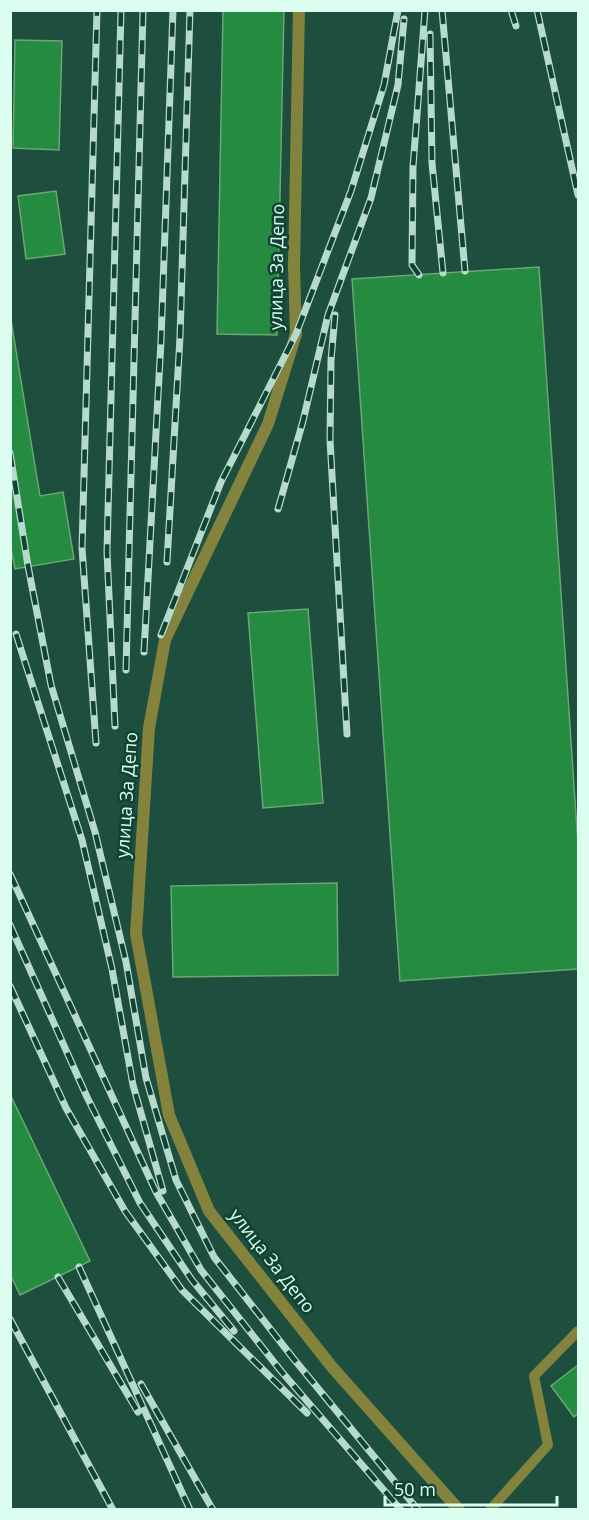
<svg xmlns="http://www.w3.org/2000/svg" width="589" height="1520" viewBox="0 0 589 1520" font-family="'Open Sans',sans-serif">
	<style>
		.building { fill: #248b41; stroke: #69a874; stroke-width: 1.5 }
		.lines { fill: none; stroke-linecap: round; stroke-linejoin: round }
		.lane { stroke: #84833e; stroke-width: 10 }
		.street { stroke: #84833e; stroke-width: 12 }
		.rail-casing { stroke: #b6dbcd; stroke-width: 7 }
		.rail { stroke: #104333; stroke-width: 4.5; stroke-dasharray: 14; stroke-linecap: butt }
		.labels { text-anchor: middle; stroke-width: 5; stroke-linejoin: round; paint-order: stroke }
		.street-label { font-size: 18px; fill: #dcfef0; stroke: #104333 }
	</style>
	<rect width="100%" height="100%" fill="#1d4e3e"/>
	<!-- building -->
	<path class="building" d="M223,10H284L277,335L217,334Z
		M15,40L62,41L59,150L13,148Z
		M56,191L65,254L26,259L18,196Z
		M539,267L578,845V969L400,981L352,279Z
		M10,314L40,496L63,492L74,559L15,569L10,543Z
		M308,609L323,803L263,808L248,613Z
		M337,883L338,975L173,977L171,886Z
		M10,1094L90,1261L20,1295L10,1274Z
		M578,1365V1413L574,1417L551,1386Z"/>
	<g class="lines">
		<!-- lane -->
		<path class="lane" d="M490,1510L548,1445L534,1376L578,1331"/>
		<!-- street -->
		<path class="street" d="M299,10L294,266L296,334L268,424L165,640L149,728L136,934L169,1115L209,1211L332,1367L459,1510"/>
		<!-- rail casing -->
		<g class="rail-casing">
			<path id="rail" d="M442,10L465,271
				M511,10L516,26
				M537,10L578,195
				M430,34L432,163L443,273
				M419,275L412,265L413,167L425,10
				M335,315L331,360L330,440L347,734
				M10,453L28,566L51,685L95,832L126,962L146,1078L176,1180L214,1257L293,1358L418,1510
				M278,509L303,421L328,315L371,198L398,85L404,19
				M167,562L180,337L190,10
				M16,634L82,840L112,969L133,1085L163,1191
				M161,635L221,482L296,334L351,191L384,85L398,10
				M144,652L161,341L173,10
				M126,670L143,10
				M115,726L107,552L121,10
				M96,743L82,548L97,10
				M10,874L156,1192L201,1270L281,1371L401,1510
				M10,925L87,1097L140,1203L192,1280L234,1331
				M10,986L66,1108L125,1211L182,1290L307,1413
				M79,1267L190,1510
				M58,1277L138,1412
				M10,1319L113,1510
				M141,1384L213,1510"/>
		</g>
		<!-- rail -->
		<use href="#rail" class="rail"/>
	</g>
	<g class="labels">
		<!-- street labels -->
		<g class="street-label">
			<text transform="translate(277 267) rotate(-89)" y="6">улица За Депо</text>
			<text transform="translate(127 795) rotate(-86)" y="6">улица За Депо</text>
			<text transform="translate(272 1261) rotate(52)" y="6">улица За Депо</text>
		</g>
	</g>
	<!-- border -->
	<rect width="589" height="1520" fill="none" stroke="#dcfef0" stroke-width="24"/>
	<!-- scale -->
	<path d="M385 1496v9h172v-9" fill="none" stroke="#dcfef0" stroke-width="3"/>
	<text x="394" y="1496" font-size="18" fill="#dcfef0" stroke="#104333" stroke-width="4.5" paint-order="stroke">50 m</text>
</svg>
